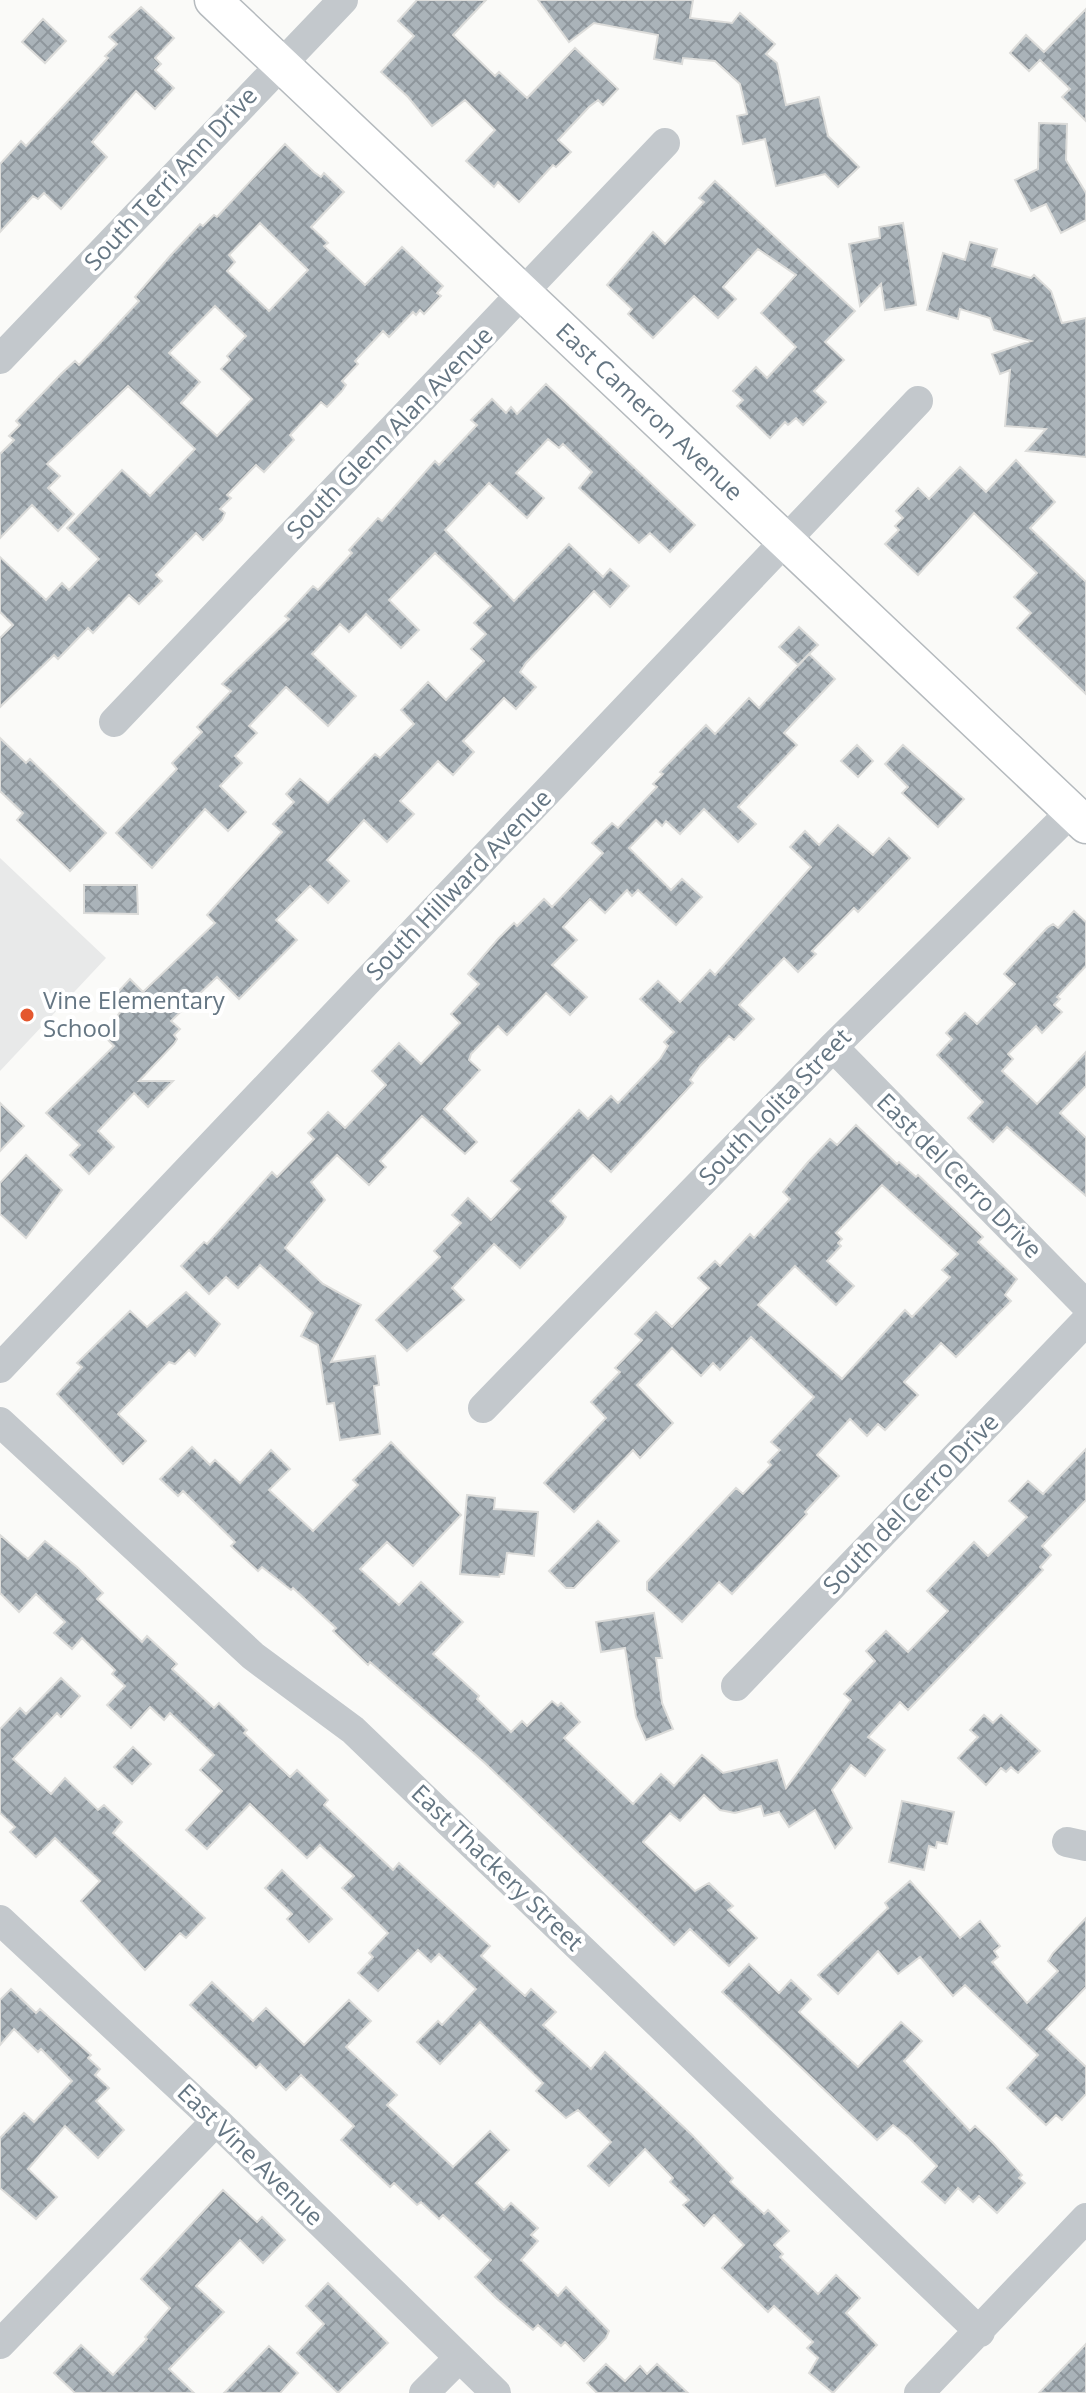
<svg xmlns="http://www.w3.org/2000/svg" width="1086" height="2393" viewBox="0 0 1086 2393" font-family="'Open Sans',sans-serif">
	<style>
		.built { fill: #e8e9e9 }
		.building { fill: url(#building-cross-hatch); stroke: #dcdcda; stroke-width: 2; fill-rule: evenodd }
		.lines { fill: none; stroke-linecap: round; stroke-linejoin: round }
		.major-casing { stroke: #b5babe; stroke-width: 39 }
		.minor { stroke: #c3c8cc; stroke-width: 30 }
		.major { stroke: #fff; stroke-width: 36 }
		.poi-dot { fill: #e4572e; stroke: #fff; stroke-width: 3 }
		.labels { text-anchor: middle; stroke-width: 8; stroke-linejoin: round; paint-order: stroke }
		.street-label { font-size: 24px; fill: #657683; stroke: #fff }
		.poi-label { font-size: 24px; fill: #657683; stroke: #fff; text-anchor: start }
	</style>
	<defs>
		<pattern id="building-cross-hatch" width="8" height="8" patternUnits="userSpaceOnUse" patternTransform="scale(2)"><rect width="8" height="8" fill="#aab3b9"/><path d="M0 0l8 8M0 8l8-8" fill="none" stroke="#8e969c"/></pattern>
	</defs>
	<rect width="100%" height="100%" fill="#fafaf8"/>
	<!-- built -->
	<path class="built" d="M0,858L106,958L0,1071Z"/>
	<!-- building -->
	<path class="building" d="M417,0H486L453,35L495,76L499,72L527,98L575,48L618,89L603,105L598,100L589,107L558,140L571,152L556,167L553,165L519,202L498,182L494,187L466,161L495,130L465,100L432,126L408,97L381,72L414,36L398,21Z
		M538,0H693L690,18L732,23L740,13L775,44L766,54L777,63L786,105L819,97L828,136L859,167L838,187L825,174L776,186L765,139L743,144L737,116L747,114L740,84L715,61L683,58L682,64L654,59L658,35L594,23L569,42Z
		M141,7L174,38L155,58L161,64L155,70L174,88L155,109L136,91L92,142L107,157L61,209L44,193L38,199L33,196L0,232V164L21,141L26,146L108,58L105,56L117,44L109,37Z
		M1086,9V121L1062,97L1070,89L1040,60L1029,71L1010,53L1026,35L1044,52Z
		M43,19L66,41L45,63L22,42Z
		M1039,123L1067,124L1066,160L1086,193V220L1061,233L1046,204L1031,211L1015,180L1038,169Z
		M285,144L314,172L321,177L324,173L344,192L311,227L328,243L324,246L365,285L402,247L443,286L437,293L441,296L424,314L420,310L416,315L413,312L389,337L383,331L355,361L358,364L342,381L346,385L342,391L327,407L321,402L290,435L294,440L264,472L256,465L227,495L231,498L220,509L225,513L222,520L203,540L196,533L156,575L162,581L139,604L129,595L93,633L88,628L58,659L54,655L0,707V638L13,625L0,612V557L46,600L62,583L69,590L99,559L67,528L122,470L150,496L195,449L128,386L47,464L60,476L48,488L74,514L58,531L32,505L0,538V454L14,440L9,436L20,425L16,421L61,374L75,361L79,365L100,343L139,301L135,297L171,255L200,224L203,226L214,215L217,217ZM260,223L308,270L269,311L227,271L235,262L229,255ZM215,306L246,336L227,356L230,360L221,369L252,399L217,436L181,403L200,382L169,353Z
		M715,181L855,311L825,342L844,360L814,391L826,402L803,425L796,418L788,425L785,422L770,438L737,406L743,400L733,391L756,367L767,378L796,347L761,313L796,275L758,249L723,287L736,299L718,318L694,296L653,338L628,314L632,309L607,285L653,232L665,244L704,202L699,198Z
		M903,223L916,305L885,310L881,284L860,306L849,244L880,238L879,227Z
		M970,242L997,249L992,266L1031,278L1034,275L1051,291L1062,323L1086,318V457L1026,451L1046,429L1005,426L1010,370L1000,374L992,354L1031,341L994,330L990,318L960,309L958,319L927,310L943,253L965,260Z
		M546,384L695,525L670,552L650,533L639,543L579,488L592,472L563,444L559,448L548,439L516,473L544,498L527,518L489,483L445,530L514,601L569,544L603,577L610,569L629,586L610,607L594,591L526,663L520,672L536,687L516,709L504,698L463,741L474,752L453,775L438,761L400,801L414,814L387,842L364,820L327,860L349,881L328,903L310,886L276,920L297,940L239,999L217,977L171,1021L180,1029L174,1035L177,1039L174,1044L139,1081H173L148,1107L134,1093L98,1131L114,1147L89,1174L70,1155L80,1145L46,1113L114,1046L103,1035L127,1003L117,993L130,979L143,992L215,923L207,915L282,832L273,824L294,802L286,794L300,779L328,803L375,754L380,758L414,724L401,710L428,682L446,700L484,661L471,649L486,634L474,623L491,606L435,553L389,600L419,630L401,648L366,614L349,632L340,624L312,654L356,696L328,726L286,687L249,726L257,733L235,756L242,763L220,786L246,812L228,831L205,809L152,868L116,833L177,769L172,763L202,732L197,727L231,691L222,684L289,619L285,616L313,586L318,590L352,553L349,550L378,518L382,521L435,461L439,465L477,425L471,420L492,399L506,413L511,407L517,414Z
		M1016,460L1055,502L1030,528L1086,582V694L1017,628L1031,613L1014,597L1037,573L974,513L918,575L885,544L899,530L895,526L903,518L896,511L918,488L929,499L960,467L986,492Z
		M799,627L818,645L798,665L779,647Z
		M809,654L835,679L784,733L797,745L738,807L756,824L738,842L704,809L680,834L666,821L662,826L656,820L629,848L671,890L682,879L702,897L676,925L638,890L632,896L627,890L605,913L590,899L563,927L577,940L552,965L587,997L570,1015L546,993L507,1035L498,1026L471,1054L469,1060L480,1070L444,1109L477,1142L465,1154L422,1116L380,1161L386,1167L369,1185L337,1155L311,1182L325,1200L285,1248L323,1284L361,1305L331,1362L375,1356L379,1385L374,1386L380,1434L340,1440L334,1403L327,1404L318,1345L301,1336L313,1313L260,1265L238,1288L226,1277L209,1294L181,1266L204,1242L207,1244L272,1172L277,1177L314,1139L308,1133L328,1112L345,1128L386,1085L372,1071L399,1043L421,1064L460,1023L451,1014L479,984L468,974L498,939L514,923L517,926L544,899L552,907L603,853L592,843L612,823L618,828L657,787L653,784L663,774L660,772L706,725L715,734L749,698L759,708Z
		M0,738L26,763L30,759L106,833L70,871L17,820L23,813L0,791Z
		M857,745L873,761L858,777L841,761Z
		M903,745L964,799L938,827L902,793L908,787L885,764Z
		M838,825L873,855L889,838L910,858L858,912L854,908L812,951L816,954L798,972L784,958L739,1005L754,1019L734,1040L729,1036L700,1066L690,1080L693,1083L611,1172L593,1155L550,1201L566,1217L562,1224L520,1268L494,1244L452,1288L464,1300L407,1351L376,1320L440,1257L434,1251L461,1223L452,1215L468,1198L491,1220L520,1189L511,1181L579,1110L588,1119L611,1096L618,1103L660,1059L668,1046L664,1042L674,1032L640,999L658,981L680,1002L710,970L715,975L811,867L790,847L805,831L819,845Z
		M84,885H137L138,914L84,913Z
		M1074,911L1086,922V966L1057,997L1060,999L1054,1005L1062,1012L1042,1033L1036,1026L1008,1054L1013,1059L1002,1071L1037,1104L1086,1052V1086L1060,1113L1086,1138V1196L1007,1127L993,1142L968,1118L983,1102L937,1055L952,1039L946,1033L965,1013L977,1024L1015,984L1004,974L1047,928L1053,924L1058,928Z
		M0,1103L24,1126L0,1151Z
		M856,1125L897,1164L899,1162L916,1177L918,1175L983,1237L978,1242L1017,1279L1005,1295L1011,1301L956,1357L941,1343L904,1382L918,1395L885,1430L878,1424L867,1436L850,1419L817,1455L839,1476L805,1512L807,1514L732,1594L719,1582L682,1622L647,1590V1582L736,1488L743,1494L771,1465L768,1462L780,1450L771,1442L814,1397L751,1337L720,1370L713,1363L701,1376L672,1348L637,1385L673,1423L640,1458L633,1450L574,1512L544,1483L606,1418L591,1402L620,1372L615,1368L642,1340L635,1334L656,1312L672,1327L709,1288L698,1278L715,1261L720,1266L750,1234L754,1238L790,1199L783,1192L808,1162L830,1139L837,1145ZM882,1185L958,1254L942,1270L950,1277L912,1317L905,1310L842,1379L758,1305L795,1266L836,1305L854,1286L827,1261L841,1246L838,1243L842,1239L836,1233Z
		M26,1155L62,1190L26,1238L0,1214V1183Z
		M186,1292L220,1324L195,1356L189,1350L175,1364L169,1362L118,1414L146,1441L123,1464L57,1394L82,1367L77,1363L130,1311L147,1327Z
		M391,1442L461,1515L413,1566L387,1542L360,1569L399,1605L421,1582L463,1622L433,1654L479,1696L477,1699L511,1732L522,1721L527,1726L552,1701L558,1706L561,1703L580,1722L564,1738L633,1804L661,1774L674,1786L702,1755L723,1773L777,1760L786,1788L851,1700L844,1694L875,1661L866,1651L886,1631L908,1652L948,1611L927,1591L974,1542L988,1556L1027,1517L1009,1501L1028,1481L1043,1494L1086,1449V1500L1042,1546L1051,1555L1040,1567L1043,1570L908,1710L900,1702L868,1737L885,1750L865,1776L851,1765L832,1790L852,1828L835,1848L815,1810L789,1827L779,1812L764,1816L761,1806L735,1813L720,1810L704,1795L680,1821L670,1813L643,1842L695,1891L709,1883L733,1906L728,1910L757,1938L729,1966L690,1929L674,1945L486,1764L370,1662L368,1665L333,1631L336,1628L293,1588L291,1590L262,1567L258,1571L231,1546L235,1542L183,1491L178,1496L160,1479L192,1447L210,1465L215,1460L240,1483L271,1450L290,1469L269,1490L313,1531L358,1485L353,1480Z
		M467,1495L495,1498L494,1509L538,1512L534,1556L507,1553L504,1574H500L499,1577L460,1574Z
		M598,1521L619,1541L574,1588H566L549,1571Z
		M0,1535L28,1559L45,1541L77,1567L103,1593L97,1599L142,1642L147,1636L177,1664L172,1669L214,1708L219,1703L247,1730L244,1733L290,1777L297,1770L328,1800L324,1805L393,1870L399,1863L490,1946L481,1956L525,1996L531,1989L556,2012L543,2025L591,2069L605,2052L692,2135L733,2178L730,2182L764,2214L768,2210L789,2231L774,2245L783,2254L780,2257L818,2294L836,2275L860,2298L846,2313L877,2345L833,2393L809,2373L818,2358L807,2348L813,2342L774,2306L768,2312L722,2268L744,2245L714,2215L704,2226L683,2205L689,2200L670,2182L673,2178L645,2149L609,2186L588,2166L611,2142L578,2110L566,2118L536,2091L543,2083L480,2022L440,2064L417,2042L438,2021L442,2025L476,1989L439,1954L431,1962L418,1950L378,1991L358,1973L373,1957L369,1953L388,1933L342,1888L354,1876L320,1845L307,1858L250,1804L207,1849L186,1830L222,1791L200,1770L214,1755L170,1713L164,1720L150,1707L131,1728L107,1705L125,1686L112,1674L115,1670L82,1638L72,1649L54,1633L65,1622L36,1594L19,1612L0,1593Z
		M654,1613L662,1658H656L662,1703L673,1729L646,1740L636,1717L625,1648L601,1652L596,1622Z
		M61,1678L80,1696L61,1717L57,1713L13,1759L51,1794L65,1778L98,1810L104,1805L122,1822L113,1833L205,1918L186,1938L180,1933L145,1970L81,1901L100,1881L55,1838L36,1857L10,1832L15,1827L0,1813V1729L20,1708L26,1714Z
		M984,1715L993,1723L1001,1715L1040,1751L1018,1773L1011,1767L1006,1772L1001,1768L986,1785L958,1758L978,1737L970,1730Z
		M133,1747L151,1764L132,1784L114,1767Z
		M902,1801L954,1812L947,1844L937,1842L936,1848L929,1846L924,1870L889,1862Z
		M282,1870L332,1919L309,1942L287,1919L292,1914L265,1888Z
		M910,1881L960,1938L980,1921L1000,1946L994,1951L998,1957L992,1962L1027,2003L1058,1971L1048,1961L1053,1953L1086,1918V1987L1046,2029L1086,2067V2094L1062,2120L1056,2115L1046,2125L1007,2088L1038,2055L965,1985L953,1996L920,1957L898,1974L878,1951L838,1994L818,1975L888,1908L885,1903Z
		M749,1964L779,1993L791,1980L811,1999L799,2012L858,2067L901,2022L922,2041L904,2061L970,2131L975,2126L993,2143L1022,2175L1019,2178L1025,2183L997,2213L979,2196L973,2202L958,2188L945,2203L922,2182L937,2166L908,2137L893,2125L877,2140L722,1992Z
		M212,1982L253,2021L266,2008L304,2045L349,2000L371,2021L346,2047L397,2095L387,2105L453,2167L490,2131L509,2150L476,2183L504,2210L511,2203L538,2228L531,2235L538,2241L521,2260L558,2296L566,2287L609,2331L606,2338L584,2361L565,2342L561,2346L538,2325L533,2330L496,2298L475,2277L491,2260L443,2215L439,2219L421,2202L417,2205L394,2183L390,2187L341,2140L354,2126L301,2075L286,2090L260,2064L256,2068L190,2005Z
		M11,1989L36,2013L40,2009L91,2055L88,2058L100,2069L95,2075L109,2088L96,2101L124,2130L98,2158L65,2126L28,2169L57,2197L36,2219L0,2188V2138L24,2113L34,2122L72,2081L41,2049L38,2052L14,2029L0,2045V2000Z
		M223,2190L257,2222L262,2217L285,2240L263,2263L240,2240L196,2286L224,2312L169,2369L194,2393H75L54,2373L81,2345L113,2375L147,2339L145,2337L170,2308L141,2279Z
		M328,2283L388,2343L338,2393L297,2353L324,2324L306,2306Z
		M1086,2344V2393H1039Z
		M269,2346L298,2373L280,2393H224Z
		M606,2364L625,2381L640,2366L647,2374L657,2364L688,2393H597L587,2383Z"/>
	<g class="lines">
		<!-- major casing -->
		<g class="major-casing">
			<g id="major">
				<path id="s1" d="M213,0L1086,825"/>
			</g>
		</g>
		<!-- minor -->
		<path class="minor" d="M0,359L343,0
			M114,722L665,143
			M833,1047L1086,1305
			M0,1368L918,401
			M483,1408L833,1047L1072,811
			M0,1422L253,1656L353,1730L980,2332
			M736,1686L1086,1321
			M1067,1842L1086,1846
			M0,1920L216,2121L496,2393
			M0,2344L216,2121
			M424,2393L459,2358
			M919,2393L1086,2218"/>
		<!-- major -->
		<use href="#major" class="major"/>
	</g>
	<!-- markers -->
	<circle class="poi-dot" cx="27" cy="1015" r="8"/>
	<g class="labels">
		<!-- street labels -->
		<g class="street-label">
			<text transform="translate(171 179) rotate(-47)" y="8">South Terri Ann Drive</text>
			<text dy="8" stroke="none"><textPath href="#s1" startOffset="600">East Cameron Avenue</textPath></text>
			<text transform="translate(390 433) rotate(-46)" y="8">South Glenn Alan Avenue</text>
			<text transform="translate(459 885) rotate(-46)" y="8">South Hillward Avenue</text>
			<text transform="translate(775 1107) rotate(-46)" y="8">South Lolita Street</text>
			<text transform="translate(959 1176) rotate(45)" y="8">East del Cerro Drive</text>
			<text transform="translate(911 1504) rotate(-46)" y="8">South del Cerro Drive</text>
			<text transform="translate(497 1868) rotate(44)" y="8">East Thackery Street</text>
			<text transform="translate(250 2155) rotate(44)" y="8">East Vine Avenue</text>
		</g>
		<!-- poi labels -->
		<g class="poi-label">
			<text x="43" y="1009">Vine Elementary<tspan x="43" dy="28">School</tspan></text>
		</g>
	</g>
</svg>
